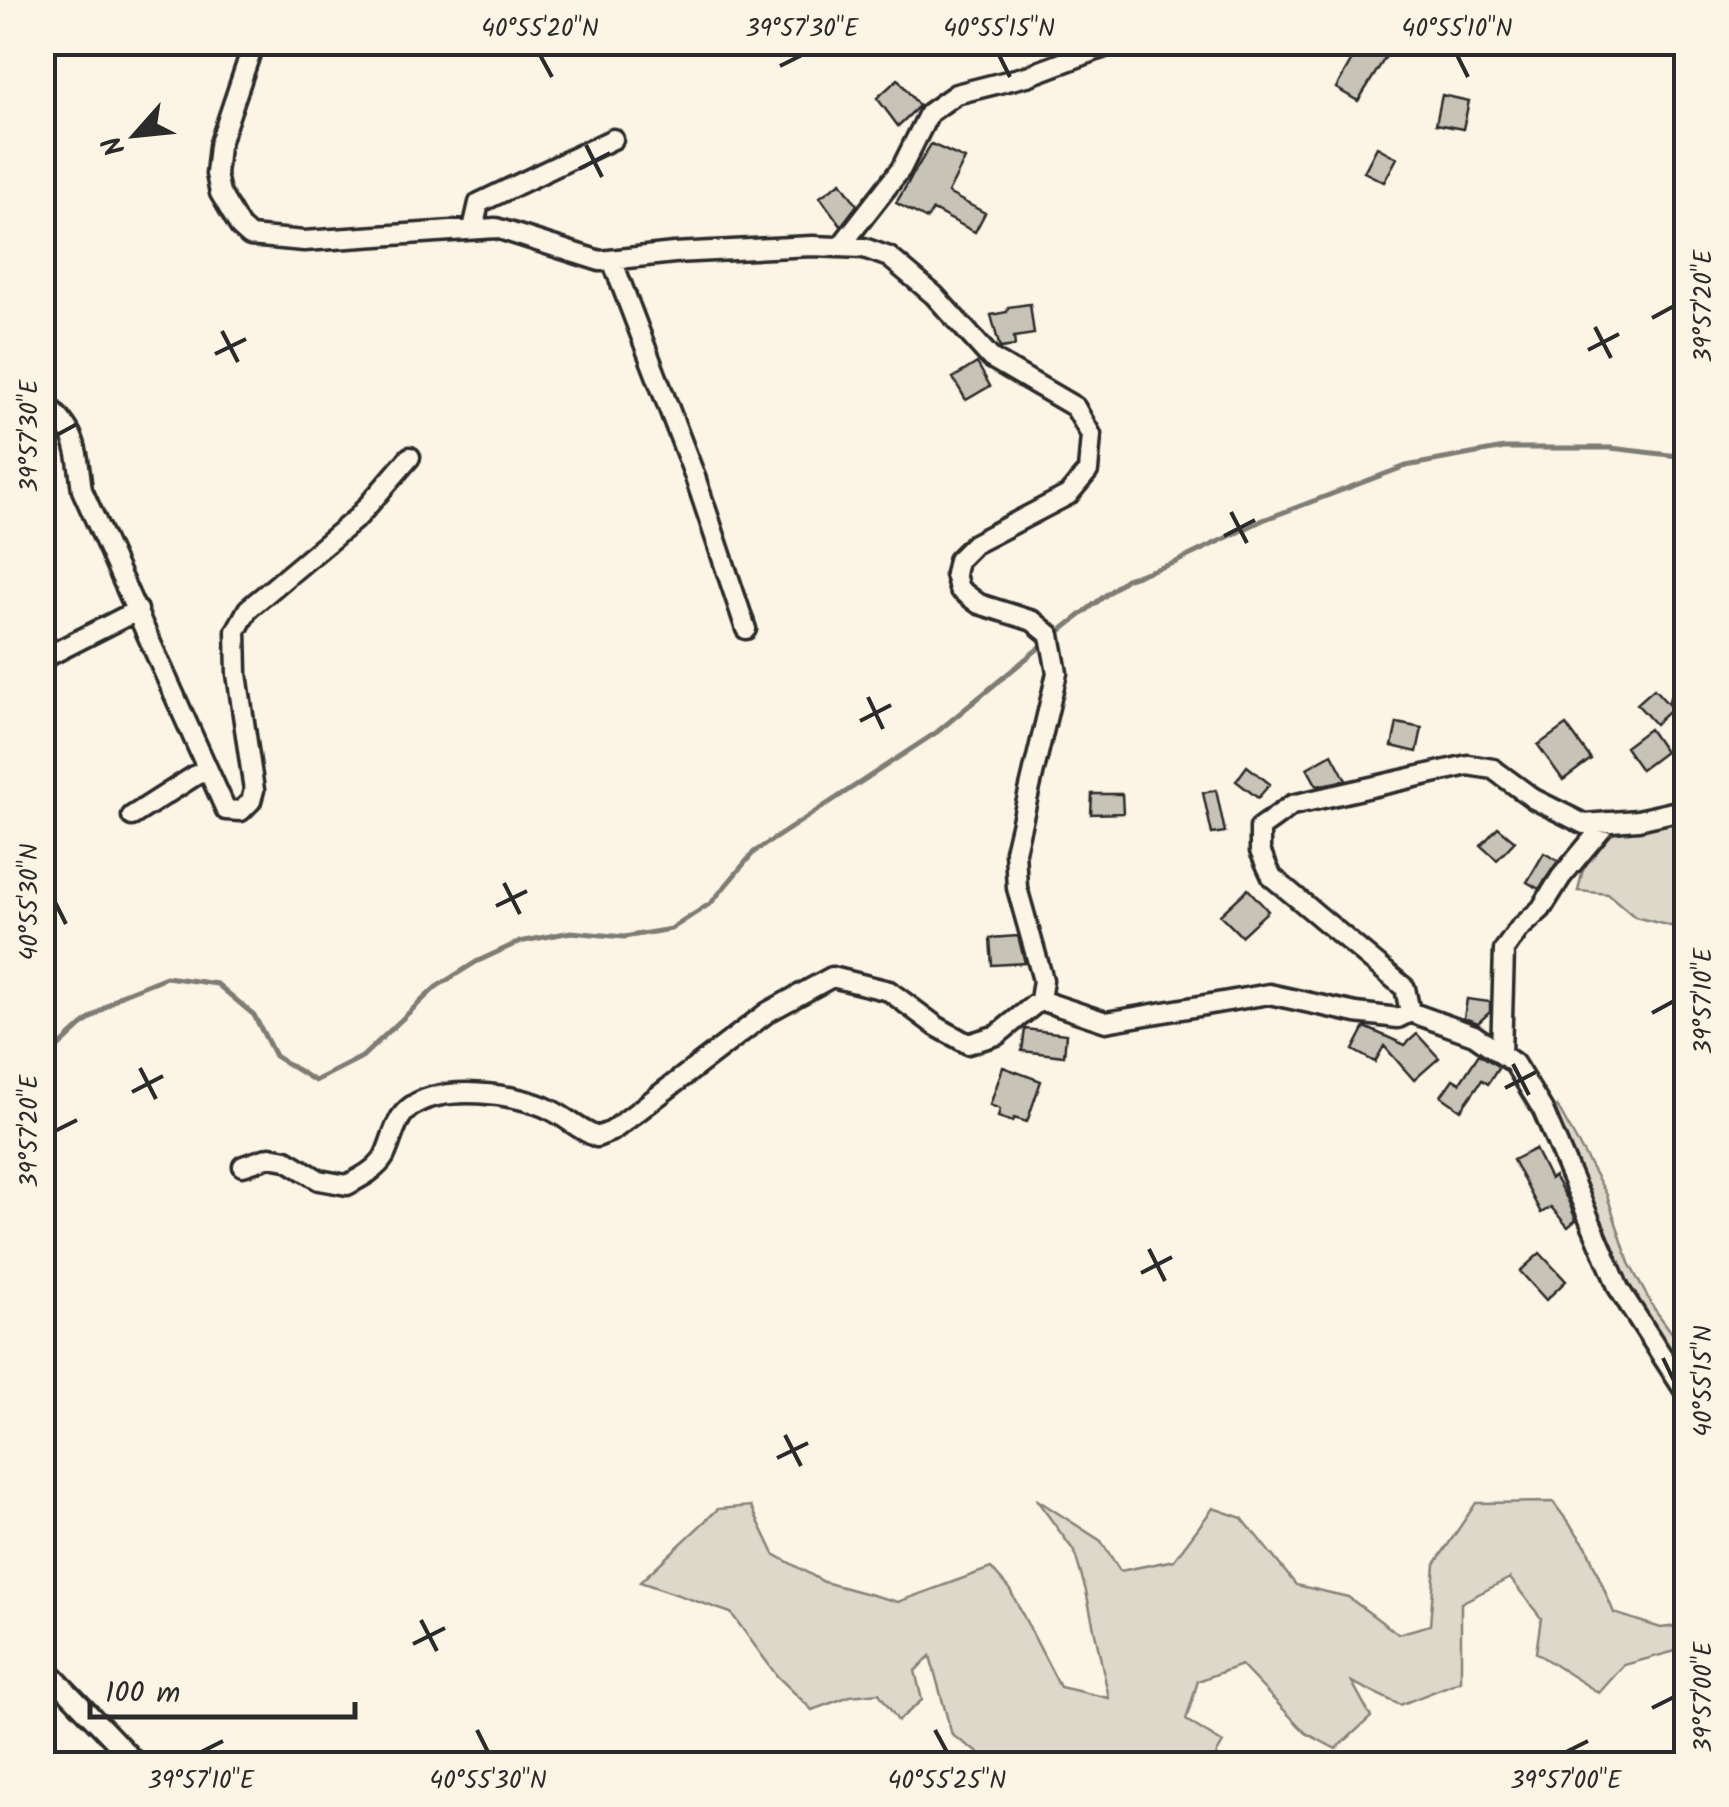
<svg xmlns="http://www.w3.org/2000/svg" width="1729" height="1807" viewBox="0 0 1729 1807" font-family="Kalam,sans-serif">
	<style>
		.green { fill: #ded8ca; stroke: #84827a; stroke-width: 2.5 }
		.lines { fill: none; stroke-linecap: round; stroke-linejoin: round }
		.stream { stroke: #7d7b74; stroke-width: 5 }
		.building { fill: #c8c3b7; stroke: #2b2b2b; stroke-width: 2.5 }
		.minor-casing { stroke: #2b2b2b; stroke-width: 25 }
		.minor { stroke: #fcf5e5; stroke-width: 18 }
		.ticks { fill: none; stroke: #2b2b2b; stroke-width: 4 }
		.neatline { fill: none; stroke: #2b2b2b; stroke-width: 4 }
		.ticks-label { font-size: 25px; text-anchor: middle; fill: #2b2b2b }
	</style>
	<rect width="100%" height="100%" fill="#fcf5e5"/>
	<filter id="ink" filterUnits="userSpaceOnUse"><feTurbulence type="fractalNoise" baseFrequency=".01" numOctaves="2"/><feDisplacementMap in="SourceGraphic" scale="20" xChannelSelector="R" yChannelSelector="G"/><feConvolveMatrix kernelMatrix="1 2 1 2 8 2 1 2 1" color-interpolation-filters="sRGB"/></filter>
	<g filter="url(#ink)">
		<!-- green -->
		<path class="green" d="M1675,822L1686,843V930L1635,917L1608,894L1578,891L1582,873L1599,838L1635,828Z
			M1557,1106L1607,1195L1629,1263L1653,1307L1686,1352V1411L1615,1303L1543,1110Z
			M1036,1499L1101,1541L1120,1571L1174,1560L1213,1508L1242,1518L1296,1585L1348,1597L1398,1634L1430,1625L1435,1564L1476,1503L1553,1502L1586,1546L1614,1613L1661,1628L1686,1625V1654L1679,1650L1624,1665L1599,1693L1536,1653L1541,1618L1510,1578L1461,1603V1681L1400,1705L1352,1682L1371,1717L1336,1749L1306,1733L1241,1665L1198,1681L1186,1720L1223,1743L1211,1764H995L952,1735L930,1656L915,1671L922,1700L898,1721L879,1693L850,1696L812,1710L777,1676L731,1613L640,1582L718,1509L751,1506L774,1554L824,1582L898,1602L991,1568L1010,1590L1060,1687L1109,1698L1086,1591L1074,1551Z"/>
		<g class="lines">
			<!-- stream -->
			<path class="stream" d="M1054,636L1126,579L1174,563L1263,520L1406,466L1504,448H1611L1686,457
				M42,1062L81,1026L121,995L166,977L217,984L254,1015L275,1056L315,1081L362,1057L436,987L476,962L519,942L571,932L624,937L671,929L711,903L754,852L937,732L1045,643"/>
		</g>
		<!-- building -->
		<path class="building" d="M1362,42H1395L1358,101L1336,88Z
			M898,79L919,106L898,126L877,98Z
			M1442,95L1469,101L1463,129L1436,124Z
			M931,144L965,159L948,193L985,213L975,232L933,210L927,219L896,203Z
			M1377,147L1397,158L1384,182L1364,172Z
			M841,182L857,205L841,226L820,197Z
			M1030,304L1034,334L1014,337L1015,346L1000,348L991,315L1007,312L1008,307Z
			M977,363L990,386L966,400L953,378Z
			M1683,657H1686V696L1655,724L1637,704L1654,689L1668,704Z
			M1397,723L1422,728L1417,752L1392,746Z
			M1566,725L1591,759L1563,780L1538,745Z
			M1649,729L1665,752L1641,770L1625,747Z
			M1332,754L1346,780L1317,786L1307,768Z
			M1247,766L1270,784L1258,798L1236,781Z
			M1216,790L1225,832L1212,834L1203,793Z
			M1092,794H1122L1123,813L1091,814Z
			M1498,827L1515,841L1497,860L1481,846Z
			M1544,853L1558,861L1539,889L1527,882Z
			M1248,889L1268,911L1241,936L1220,915Z
			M1018,936L1025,963L992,965L990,938Z
			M1467,999L1490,1002V1012L1478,1023L1464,1018Z
			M1365,1027L1405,1045L1417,1034L1439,1058L1414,1080L1384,1046L1375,1062L1353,1050Z
			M1025,1029L1066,1034L1064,1056L1022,1051Z
			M1479,1054L1499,1067L1488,1084L1482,1080L1461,1110L1441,1096L1453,1079L1460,1083Z
			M1003,1067L1041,1081L1027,1122L1014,1118L1013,1122L998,1117L1000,1109L990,1105Z
			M1535,1149L1550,1179L1554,1176L1568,1200L1576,1220L1568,1227L1551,1207L1541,1213L1513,1160Z
			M1540,1253L1566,1281L1546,1300L1520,1271Z"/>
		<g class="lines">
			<!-- minor casing -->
			<g class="minor-casing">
				<path id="minor" d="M473,229L479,203L613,139
					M840,247L901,169L929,113L956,94L1027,76L1118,42
					M612,260L694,474L746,629
					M42,401C78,432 76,445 82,490L226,810L241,811L251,801L254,790L237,674L236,631L248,609L358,517L410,457
					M42,659L138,610
					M132,816L207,768
					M1040,1000L1106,1022L1269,994L1356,1013L1398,1018L1410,1012L1405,988L1272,877L1260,851V828L1292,805L1468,765L1493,769L1534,799L1584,824L1638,820L1686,809
					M1410,1012L1474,1035L1514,1063L1543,1110L1619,1289L1686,1393
					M1501,1054L1504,950L1519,929L1541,909L1561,877L1607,822
					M243,1166L270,1157L286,1160L319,1180L347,1185C360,1178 376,1170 384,1157C392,1142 394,1121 408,1109C438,1083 518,1093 551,1110C567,1118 579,1130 597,1137L612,1131L768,1012L832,977L889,991L936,1026L968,1044L997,1035L1040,1000L1043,980L1017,888L1015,851L1057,673L1050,635L1033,621L979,604L959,589L955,574L958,560L974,544L1068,495L1088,471L1091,435L1075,407L991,358L934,295L889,257L864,248L812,246L674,253L600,261L496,228L304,241L250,236L240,227L220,193L216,174L219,146L254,42
					M42,1665L137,1764"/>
			</g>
			<!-- minor -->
			<use href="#minor" class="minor"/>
		</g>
	</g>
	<!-- ticks -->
	<path class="ticks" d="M540,55L552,77M999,55L1010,77M1457,55L1468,77M780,66L802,55M586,145L602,177M579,169L610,153M1652,318L1674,306M1595,327L1611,358M222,331L238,362M1588,350L1619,334M215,354L246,339M55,436L77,424M1231,512L1247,543M1224,536L1255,520M868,697L883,729M860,721L891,705M504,883L520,914M55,902L66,924M496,906L527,891M1652,1013L1674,1001M1513,1064L1529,1095M140,1068L156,1099M1505,1088L1536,1072M132,1092L163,1076M55,1131L77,1120M1149,1249L1165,1281M1141,1273L1172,1257M1663,1358L1674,1381M785,1435L801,1466M777,1458L808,1443M421,1620L437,1651M413,1644L445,1628M1652,1708L1674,1697M477,1730L488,1752M935,1730L947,1752M201,1752L223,1741M1566,1752L1588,1741"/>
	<!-- margin -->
	<rect width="1729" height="1807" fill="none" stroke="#fcf5e5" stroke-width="110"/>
	<!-- north arrow -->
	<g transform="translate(135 135) rotate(243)" stroke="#fcf5e5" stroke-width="8" paint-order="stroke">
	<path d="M0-8L18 38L0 25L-18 38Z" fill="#2b2b2b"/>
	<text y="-15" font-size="28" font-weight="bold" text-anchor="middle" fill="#2b2b2b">N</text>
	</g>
	<!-- scale -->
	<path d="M90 1702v15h265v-15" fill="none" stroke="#2b2b2b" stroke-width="5"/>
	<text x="105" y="1702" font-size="30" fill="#2b2b2b" stroke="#fcf5e5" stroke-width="8" paint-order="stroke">100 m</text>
	<rect x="55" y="55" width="1619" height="1697" class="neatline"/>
	<g class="ticks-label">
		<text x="540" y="36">40°55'20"N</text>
		<text x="802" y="36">39°57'30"E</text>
		<text x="999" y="36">40°55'15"N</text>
		<text x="1457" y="36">40°55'10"N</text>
		<text transform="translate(1702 306) rotate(-90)" y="9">39°57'20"E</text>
		<text transform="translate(28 436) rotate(-90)" y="9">39°57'30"E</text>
		<text transform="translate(28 902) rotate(-90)" y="9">40°55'30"N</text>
		<text transform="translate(1702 1001) rotate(-90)" y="9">39°57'10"E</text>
		<text transform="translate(28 1131) rotate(-90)" y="9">39°57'20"E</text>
		<text transform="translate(1702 1381) rotate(-90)" y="9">40°55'15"N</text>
		<text transform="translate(1702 1697) rotate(-90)" y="9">39°57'00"E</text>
		<text x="201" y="1788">39°57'10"E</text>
		<text x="488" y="1788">40°55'30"N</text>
		<text x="947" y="1788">40°55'25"N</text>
		<text x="1566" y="1788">39°57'00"E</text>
	</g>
</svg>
